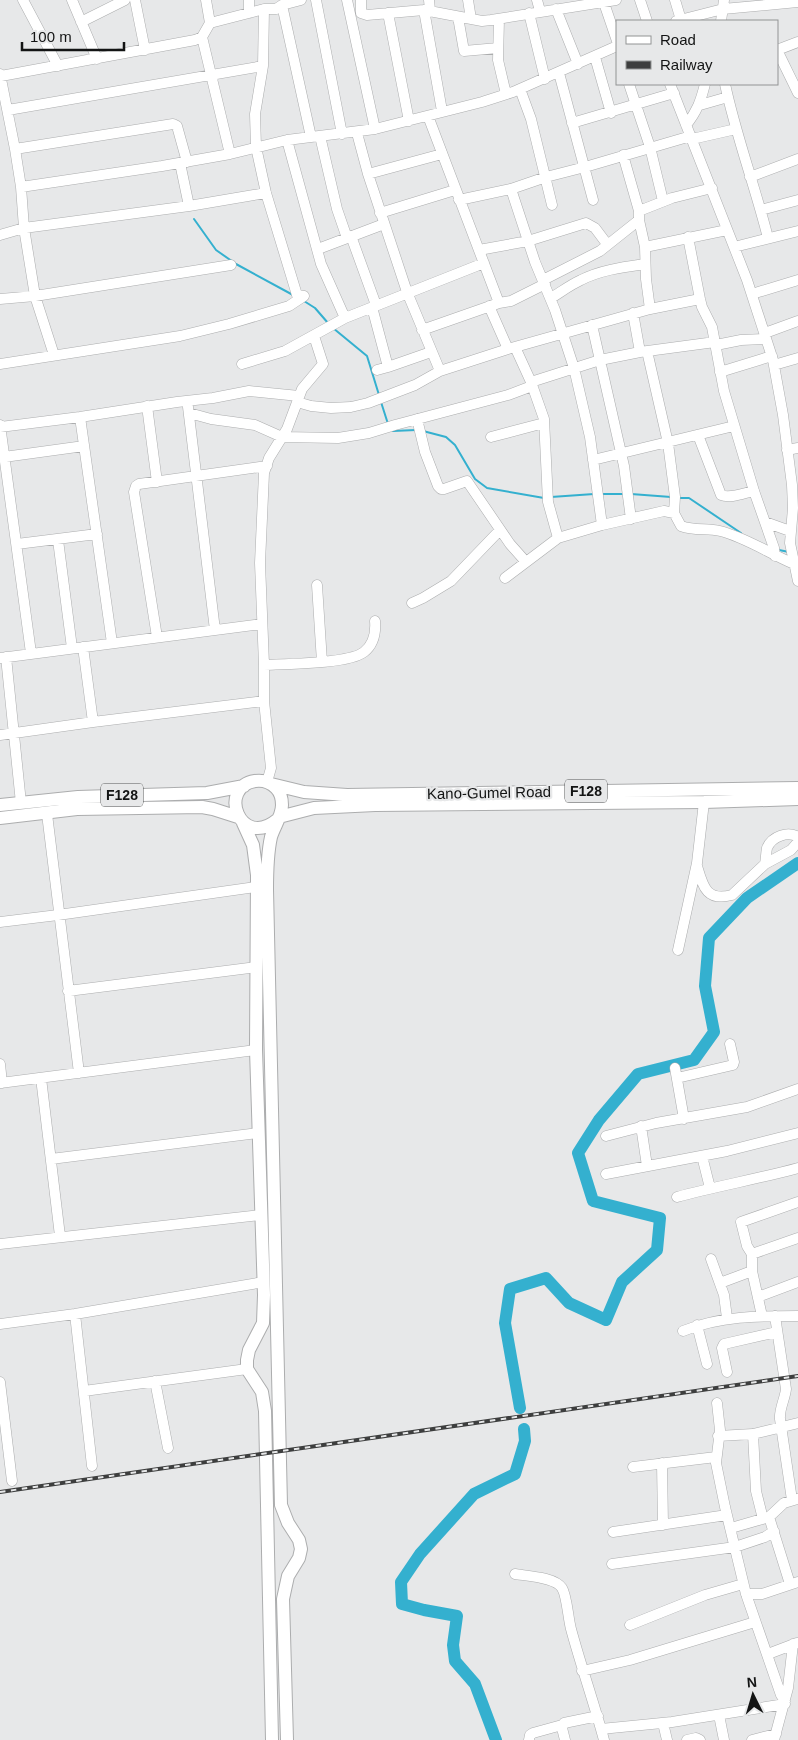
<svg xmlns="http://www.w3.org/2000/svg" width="798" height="1740" viewBox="0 0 798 1740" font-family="Arial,sans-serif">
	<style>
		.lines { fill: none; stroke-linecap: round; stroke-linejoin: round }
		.stream { stroke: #34b0cf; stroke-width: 2 }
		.river { stroke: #34b0cf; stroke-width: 12 }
		.minor-casing { stroke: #acadae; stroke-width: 11 }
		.major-casing { stroke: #acadae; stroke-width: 14 }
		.minor { stroke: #fff; stroke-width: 10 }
		.major { stroke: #fff; stroke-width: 12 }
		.rail-casing { stroke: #3d3e3e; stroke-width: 4 }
		.rail { stroke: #e7e8e9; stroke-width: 2; stroke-dasharray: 5.5; stroke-linecap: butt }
		.labels { text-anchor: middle; stroke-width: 4.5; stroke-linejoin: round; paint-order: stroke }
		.shield { fill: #e7e8e9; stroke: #535454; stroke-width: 1 }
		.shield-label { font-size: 14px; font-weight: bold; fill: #131414 }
		.street-label { font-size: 15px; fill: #131414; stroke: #e7e8e9 }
	</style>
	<rect width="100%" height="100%" fill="#e7e8e9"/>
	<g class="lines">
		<!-- stream -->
		<path class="stream" d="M194,219L216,250L236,264L293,295
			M304,301L315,308L328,323
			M333,328L367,356L379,395
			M381,402L388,424
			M393,431L416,430
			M423,431L446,437L455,445L475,479L487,488L544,498
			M601,494H624
			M631,494L671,497
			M551,497L594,494
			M678,498H689L741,533
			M779,550L789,552"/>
		<!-- river -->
		<path class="river" d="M520,1408L505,1323L510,1289L546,1278L569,1303L606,1320L622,1282L657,1250L660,1218L593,1201L578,1153L599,1120L638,1074L694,1060L714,1032L705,986L709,938L747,898L798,863
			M496,1740L475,1684L455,1661L453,1645L457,1616L424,1610L402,1604L401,1582L420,1554L474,1494L515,1474L525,1441L524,1429"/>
		<!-- minor casing -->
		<g class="minor-casing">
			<path id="minor" d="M23,0L58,66
				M72,0L97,59
				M135,0L145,50
				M316,0L342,134
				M347,0L375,129
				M361,0V13L367,15L424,10L482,21L491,20L616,0
				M429,0L430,10
				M468,0L471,19
				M537,0L540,11
				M603,0L617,41
				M640,0L647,21
				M675,0L681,20
				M282,5L311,137
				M264,9L263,66L255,114L256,147L266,193L297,295L304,296
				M556,9L578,64
				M424,10L442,111
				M249,13V0
				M388,13L409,121
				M529,13L545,79
				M458,17L464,51L498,48
				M499,19L498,60L506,94
				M676,21L723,9L798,2
				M721,21L724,0
				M81,22L125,0
				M210,23L264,9H276L282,5L301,0
				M202,37L230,154
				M777,50L798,93
				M777,50L798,42
				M595,57L611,113
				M559,73L593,200
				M0,74L15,149L21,187L24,228L35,296L54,355
				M1,76L195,40L202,37L210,23L206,0
				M629,84L650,147L663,201
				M670,84L747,280L773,360L783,415L792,485L793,508L790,543L798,581
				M725,84C736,136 755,186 768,238
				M520,89L531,119L552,205
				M700,105L728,97
				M8,110L263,66
				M428,116L499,303
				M572,123L674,93
				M686,125C697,112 701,100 705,84
				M357,133L368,174L407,292L440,371
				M320,136L337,209L347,238
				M692,139L736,129
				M287,140L321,264L345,318
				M15,149L173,124L177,126L187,162
				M623,155L639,211V220L645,247L646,279L650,309
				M180,163L189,206
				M368,174L442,154
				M750,177L798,159
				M21,187L162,166L230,154L287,140L375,129L482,102L513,92L617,46
				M511,189L535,262L555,310L574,368L590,437L602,525
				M459,200L511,189L546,177L585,167L691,136
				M761,210L798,200
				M639,211L672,198L712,188
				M380,213L455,190
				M0,235L24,228L189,206L266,193
				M351,236L376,305
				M688,237L700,299L702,307L712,327L724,391L754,491L774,548L775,556
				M645,247L727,230
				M734,247L798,231
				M318,249L384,224
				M479,250L528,241L586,223L595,228L607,244
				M543,280L600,251L639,220
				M752,294L798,280
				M551,298C561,292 570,285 581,280C600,270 624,267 645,264
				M0,299L35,296L231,265
				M489,306L508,349
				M372,307L388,367L431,352
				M633,313L640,352
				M592,325L624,466L631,519
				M422,330L499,303L511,301L545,284
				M765,333L798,321
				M716,345L741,340L766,339
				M515,347L531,382L544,419L548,502L558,538
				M647,351L668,443L675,497L674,513L681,526C694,531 707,528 720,531C745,537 770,554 794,564
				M0,364L180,336L229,324L289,306L304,296
				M242,364L285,351L345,318L484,263
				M774,365L798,358
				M377,370L388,367
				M720,372L772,356
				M531,382L600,360L640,352L715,342
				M297,402L311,406L331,408L351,407L368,403L415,385L440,371L508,349L650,309L700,299
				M147,406L157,482
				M188,407L215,630
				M189,413L211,419L255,425L282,437L338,438L369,433L395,425L508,395L532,386
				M80,417L112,643
				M417,419L425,452L438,486L441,489H444L467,481L510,544L526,562
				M0,425L31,653
				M0,427L80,417L177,402L213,398L249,391L299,396
				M698,435L721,495C730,499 744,493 754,491
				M491,437L544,423
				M787,450L798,448
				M4,457L84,446
				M593,460L734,426
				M765,522L790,531
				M58,540L72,648
				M17,544L97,534
				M505,578L558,538L602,525L664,511L674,513
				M317,585L322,662
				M412,603L423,598L451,581L500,530
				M157,637L134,492L136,486L139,484L267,466
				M83,647L93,722
				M6,657L21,803
				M0,658L262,624
				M264,665C285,664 349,664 364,652C374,644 376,633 375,621
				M0,735L93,722L264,701
				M267,782L271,768L264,701V665L260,563L264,473L269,458L287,429L302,389L323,364L314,336
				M47,814L79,1073
				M765,864C766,859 766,853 767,848C772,836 788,831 798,837
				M697,866C703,886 706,902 732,895L765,864L791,850L798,842
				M0,922L58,915L256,887
				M678,950L697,863L704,802
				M68,991L257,967
				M0,1064L2,1083
				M675,1068L684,1119
				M41,1078L60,1236
				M677,1078L733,1065L734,1062L730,1044
				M0,1083L256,1050
				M641,1126L647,1166
				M606,1136L656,1123L747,1107L798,1089
				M702,1156L710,1188
				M51,1159L258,1133
				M606,1174L727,1151L798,1133
				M677,1197C717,1186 758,1179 798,1168
				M0,1244L261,1215
				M752,1254L798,1238
				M711,1259L724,1295L727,1318
				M720,1283L752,1271
				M758,1297L798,1282
				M75,1314L92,1466
				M762,1316L752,1271V1254L747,1246L741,1222L798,1202
				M775,1316L786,1389C785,1399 779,1409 780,1419L792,1500
				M0,1324L75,1314L264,1282
				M697,1325L707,1364
				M683,1331C720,1316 758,1316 798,1316
				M727,1372L722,1348L724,1344L777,1332
				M155,1381L168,1448
				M0,1382L12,1481
				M84,1391L247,1369
				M717,1403L720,1430L716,1463L725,1507L746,1594L781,1695L785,1701
				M753,1434L756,1491L763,1519
				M718,1436L753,1434L798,1423
				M662,1463L663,1525
				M633,1467L716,1457
				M769,1517L790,1584
				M731,1528L769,1517L784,1503L797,1499
				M613,1532L727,1515
				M612,1564L735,1547L765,1537L774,1531
				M515,1574C527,1576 555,1577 562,1588C567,1596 568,1618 571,1629C581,1666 594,1703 604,1740
				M746,1594H762L798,1582
				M630,1625L705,1595L743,1584
				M768,1654L797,1643
				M582,1671L630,1660L755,1622
				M719,1715L724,1740
				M663,1723L667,1740
				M601,1729L672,1722L785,1704
				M529,1740L530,1735L533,1733L562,1725
				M565,1740L562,1728L564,1723L598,1716
				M687,1740L696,1738L700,1740
				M752,1740L776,1734
				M774,1740L788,1688L793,1644"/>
		</g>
		<!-- major casing -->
		<g class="major-casing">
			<path id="major" d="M271,784L304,792L347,795L798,788
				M0,805L78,797L207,793L244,786
				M279,817L314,808L375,805L704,802L798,799
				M0,818L77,809L202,807L213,809L238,817
				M277,820C240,850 217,787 255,781C262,780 270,782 276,788C280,792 282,799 282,805C282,816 274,827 271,837C267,855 267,873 267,890L281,1505L288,1523L299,1540L301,1549L299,1558L288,1576L283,1599L287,1740
				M243,823L253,845L257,875L256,1050L264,1295L263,1323L249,1350L247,1360V1369L262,1392L265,1411L272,1740"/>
		</g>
		<!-- minor -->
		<use href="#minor" class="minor"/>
		<!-- major -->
		<use href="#major" class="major"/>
		<!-- rail casing -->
		<g class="rail-casing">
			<path id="rail" d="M0,1492L798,1376"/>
		</g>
		<!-- rail -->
		<use href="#rail" class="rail"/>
	</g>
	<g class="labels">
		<!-- shield labels -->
		<g class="shield">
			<rect x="565" y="779.5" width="42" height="23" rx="4"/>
			<rect x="101" y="783.5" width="42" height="23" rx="4"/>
		</g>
		<g class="shield-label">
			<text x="586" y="796">F128</text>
			<text x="122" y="800">F128</text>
		</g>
		<!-- street labels -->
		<g class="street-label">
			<text transform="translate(489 793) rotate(-1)" y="5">Kano-Gumel Road</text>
		</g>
	</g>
	<!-- legend -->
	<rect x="616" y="20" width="162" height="65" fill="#e7e8e9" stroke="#929394"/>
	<rect x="626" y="36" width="25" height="8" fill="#ffffff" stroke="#929394"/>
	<text x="660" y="45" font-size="15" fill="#131414">Road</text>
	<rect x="626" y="61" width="25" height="8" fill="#3d3e3e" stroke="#929394"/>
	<text x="660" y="70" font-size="15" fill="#131414">Railway</text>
	<!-- north arrow -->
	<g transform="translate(753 1695) rotate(355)" stroke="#e7e8e9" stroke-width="4" paint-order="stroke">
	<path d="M0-4L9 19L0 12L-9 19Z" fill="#131414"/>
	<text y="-8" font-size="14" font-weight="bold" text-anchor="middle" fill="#131414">N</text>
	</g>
	<!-- scale -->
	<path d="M22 42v8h102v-8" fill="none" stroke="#131414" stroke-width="2.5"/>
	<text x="30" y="42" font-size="15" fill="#131414" stroke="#e7e8e9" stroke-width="4" paint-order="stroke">100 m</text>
</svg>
